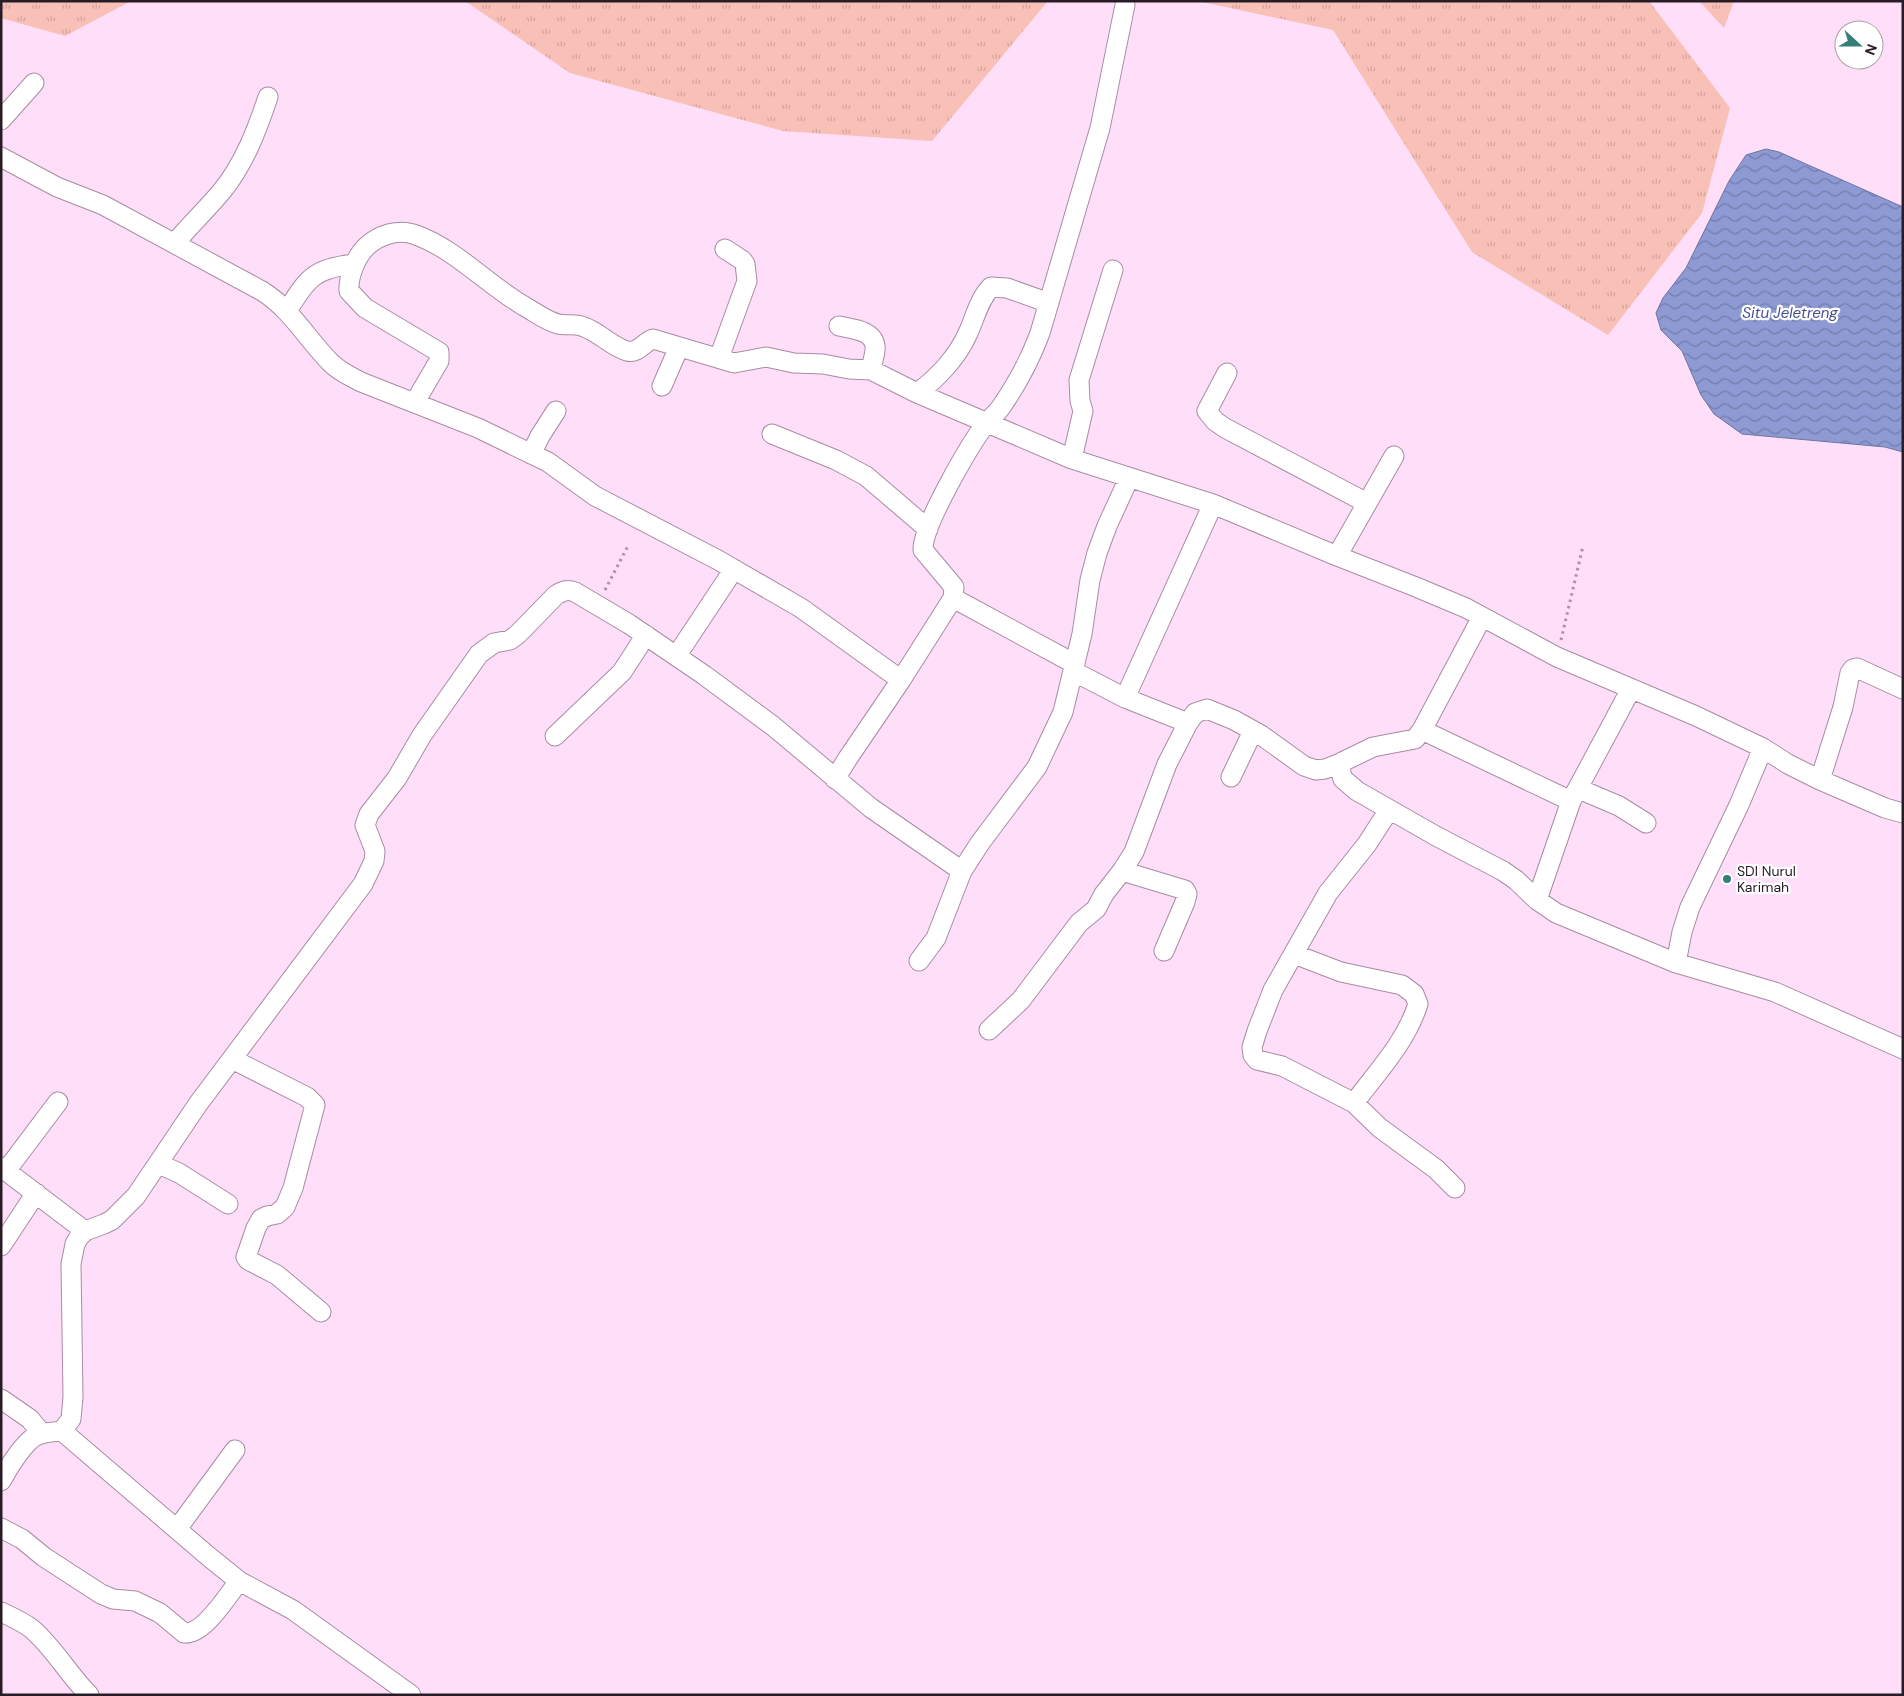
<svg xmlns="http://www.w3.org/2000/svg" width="1904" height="1696" viewBox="0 0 1904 1696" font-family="'DM Sans',sans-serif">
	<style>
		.grass { fill: url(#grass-tufts) }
		.water { fill: url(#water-waves); stroke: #6f749f }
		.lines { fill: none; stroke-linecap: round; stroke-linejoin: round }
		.minor-casing { stroke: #a98ba3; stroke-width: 21 }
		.path { stroke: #ab93a7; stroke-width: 3; stroke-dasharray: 2.5 4; stroke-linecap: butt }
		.minor { stroke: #fff; stroke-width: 19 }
		.poi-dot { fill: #367e78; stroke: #fff; stroke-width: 2 }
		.labels { text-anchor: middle; stroke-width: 4.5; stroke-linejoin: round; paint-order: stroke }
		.poi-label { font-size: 14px; fill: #281c26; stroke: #fff; text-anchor: start }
		.water-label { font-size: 15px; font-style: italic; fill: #434e95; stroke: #fff }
	</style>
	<defs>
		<pattern id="grass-tufts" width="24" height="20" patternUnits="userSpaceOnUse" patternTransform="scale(1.25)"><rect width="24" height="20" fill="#f8c0b7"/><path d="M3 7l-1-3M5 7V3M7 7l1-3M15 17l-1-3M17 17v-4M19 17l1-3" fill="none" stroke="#d5a49d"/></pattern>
		<pattern id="water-waves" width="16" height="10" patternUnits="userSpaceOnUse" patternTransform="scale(1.25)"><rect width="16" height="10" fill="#8d9ad3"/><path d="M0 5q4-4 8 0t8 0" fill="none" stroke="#737dab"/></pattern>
	</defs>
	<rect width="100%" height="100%" fill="#fedef8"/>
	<!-- grass -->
	<path class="grass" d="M1,1H131L65,36L1,18Z
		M465,1H1048L932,141L783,131L570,73Z
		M1198,1H1649L1730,108L1702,213L1608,335L1472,252L1333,30Z
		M1699,1H1734L1724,28Z"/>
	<!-- water -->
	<path class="water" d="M1766,149L1779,152L1903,207V452L1885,447L1742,434L1714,414L1701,395L1682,351L1661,330L1656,313L1663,298L1686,268L1729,181L1746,155Z"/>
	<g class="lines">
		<!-- minor casing -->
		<g class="minor-casing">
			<path id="minor" d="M1,120L34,83
				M1,157L57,187L103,205L262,291C291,309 307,339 331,363C340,372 350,376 361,382L478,428L548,462L595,496L718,560L801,608L901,680
				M175,243C190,225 207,209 222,191C244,164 257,130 268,97
				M287,311C308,278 314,268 355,264
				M839,326C852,329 873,330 875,346C876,353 872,362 871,370L917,393L1072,459L1213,504L1337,556L1416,587L1466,608L1557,657L1696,716L1763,748L1788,764L1820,780L1885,808L1903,813
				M719,358L747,281L745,264L742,260L725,249
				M1227,373L1207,411L1215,421L1225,428L1367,503
				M662,386L679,347
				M917,393C938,378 958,356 968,333C975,318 979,299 991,287L1007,288L1049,303
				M415,402L439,361V352L365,308L349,291C348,277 356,256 367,246C379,235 399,228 416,235C455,249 488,285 524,306C535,312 546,321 558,324C566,326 576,323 584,327C599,332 612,347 627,351C638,354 644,342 653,339L734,363L766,357L794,363L823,364L849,369L871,370
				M772,434L836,460L866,476L928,529
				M531,454L540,436L556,411
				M1072,459L1083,411L1080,401L1079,380L1113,270
				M1337,556L1394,456
				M953,598L1075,664
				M677,655L734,569
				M1073,671L1125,698L1188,723L1195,713L1207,709L1234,720L1261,735L1304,766L1316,770L1325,769L1338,764L1373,747L1415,739L1422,730L1482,617
				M1125,698L1213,504
				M1422,730L1571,801
				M555,736L622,672L646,635
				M1338,764L1343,779L1357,791L1436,836L1503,871L1516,880L1537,900L1556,913L1676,963L1775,992L1903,1049
				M1231,777L1253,731
				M835,779L848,758L901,680L953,598L954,587L923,550C922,526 971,442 988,421C992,417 997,413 1001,407C1017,384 1030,360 1040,333L1100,128L1125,5
				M1820,780L1843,707L1850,673L1853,669L1857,668L1903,689
				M1579,789L1619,806L1646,823
				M1389,810L1367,844L1328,893L1273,990L1257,1031L1252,1047L1253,1055L1257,1060L1282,1066L1354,1103L1380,1128L1436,1169L1455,1188
				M1122,871L1185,890L1187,894L1185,902L1164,951
				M1537,900L1571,801L1631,689
				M1294,954L1341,972L1402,985L1414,994L1418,1004C1406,1042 1378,1071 1354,1103
				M919,961L936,938L962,871L980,843L1037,767L1063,712L1082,634L1090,580L1097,553L1107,526L1129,478
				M1676,963L1682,932L1690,907L1739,805L1763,748
				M989,1030L1021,1000L1079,923L1096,909L1104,894L1122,871L1134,852L1167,764L1188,723
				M232,1059L307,1097L315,1105L293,1188L285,1207L277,1214L267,1216L261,1219L256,1228L246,1257L248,1260L277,1275L321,1312
				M159,1164L179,1173L228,1204
				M1,1167L85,1231
				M6,1171L58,1102
				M1,1246L36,1193
				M1,1399L30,1419L42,1434
				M62,1431L208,1556L239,1581L293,1610L411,1695
				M1,1481C8,1468 25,1440 38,1435C45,1432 54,1432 62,1431L71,1419L73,1397L71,1264L75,1244L79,1237L85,1231L104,1224L112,1220L136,1196L198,1104L363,884L374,861L375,851L365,825L369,814L397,778L422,735L479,654L494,643L510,640L517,635L556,595C563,591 567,589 575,592L629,624L704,675L773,726L871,808L962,871
				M1,1528L22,1539L44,1557L101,1594L113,1599L135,1601L160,1613L184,1633C204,1635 228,1595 239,1581
				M177,1529L235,1450
				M1,1612C12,1617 23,1622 32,1629C54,1648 69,1675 89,1695"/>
		</g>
		<!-- path -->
		<path class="path" d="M605,590L629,544
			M1561,640L1583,546"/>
		<!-- minor -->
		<use href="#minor" class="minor"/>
	</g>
	<!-- markers -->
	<circle class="poi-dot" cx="1727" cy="879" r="5"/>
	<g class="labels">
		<!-- poi labels -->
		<g class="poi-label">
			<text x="1737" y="876">SDI Nurul<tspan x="1737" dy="16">Karimah</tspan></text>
		</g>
		<!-- water labels -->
		<g class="water-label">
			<text x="1790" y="318">Situ Jeletreng</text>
		</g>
	</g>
	<!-- border -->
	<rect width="1904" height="1696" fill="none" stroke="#281c26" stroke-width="5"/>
	<!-- north arrow -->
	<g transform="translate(1859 45) rotate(111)"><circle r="24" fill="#ffffff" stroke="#a9a4a8"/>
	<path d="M0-4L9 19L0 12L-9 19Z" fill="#367e78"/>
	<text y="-8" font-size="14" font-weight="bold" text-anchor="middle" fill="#281c26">N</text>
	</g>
</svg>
